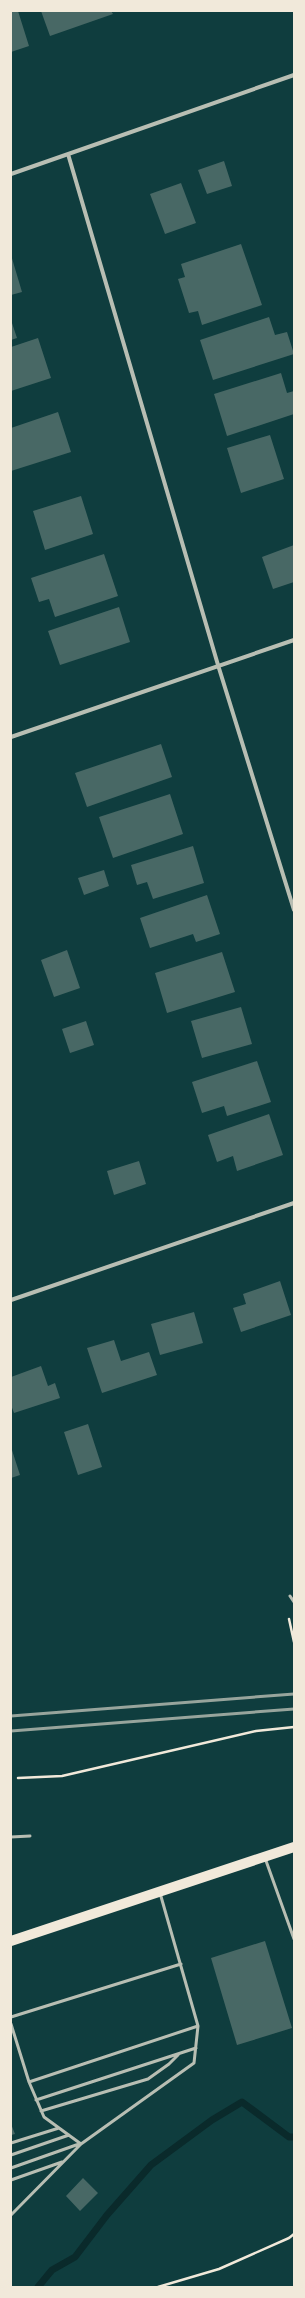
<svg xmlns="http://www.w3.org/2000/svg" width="305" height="2298" viewBox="0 0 305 2298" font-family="'Nunito Sans',sans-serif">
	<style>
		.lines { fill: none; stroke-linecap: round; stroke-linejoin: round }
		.stream { stroke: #0a2a2b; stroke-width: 7 }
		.building { fill: #486865 }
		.path { stroke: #f1e9da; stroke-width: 2.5 }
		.service { stroke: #b8beb3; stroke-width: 3 }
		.minor { stroke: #b8beb3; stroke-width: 4 }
		.primary { stroke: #f1e9da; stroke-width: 10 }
		.rail { stroke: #97a49c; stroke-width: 3 }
	</style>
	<rect width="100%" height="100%" fill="#0f3d3e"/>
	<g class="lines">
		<!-- stream -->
		<path class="stream" d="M38,2287L52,2270L75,2257L107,2215L151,2165L212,2120L242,2102L289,2137H294"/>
	</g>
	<!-- building -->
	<path class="building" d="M11,11H18L29,46L11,52Z
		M41,11H111L113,14L50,36Z
		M224,161L232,186L207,194L198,170Z
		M181,183L196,223L165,234L150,194Z
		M241,244L262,305L202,325L198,311L189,313L178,279L185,277L181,264Z
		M11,255L22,292L11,295Z
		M269,317L275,335L287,332L294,354L213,380L200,340Z
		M11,320L17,338L11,340Z
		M38,338L51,378L11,391V347Z
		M281,373L287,393L294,391V414L227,436L214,394Z
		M58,412L71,452L11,471V428Z
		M270,435L284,479L241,493L227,448Z
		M81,496L93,534L45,550L33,511Z
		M294,545V582L273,589L262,557Z
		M104,554L118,596L55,617L49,599L39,602L31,578Z
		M119,607L130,642L60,665L48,631Z
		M161,744L172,777L87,807L75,773Z
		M170,794L183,834L113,858L99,817Z
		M193,846L204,883L153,899L147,882L137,885L131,865Z
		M104,870L109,886L84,895L78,878Z
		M207,895L220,934L196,942L193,934L150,948L140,918Z
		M67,950L80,988L54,997L41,960Z
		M222,952L235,992L167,1013L155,973Z
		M241,1007L252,1044L202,1058L191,1021Z
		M86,1021L94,1045L70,1053L62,1029Z
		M257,1061L271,1102L227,1116L224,1106L202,1113L192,1082Z
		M269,1114L283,1155L237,1171L233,1156L217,1162L208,1135Z
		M139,1161L146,1184L114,1195L107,1171Z
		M280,1281L291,1315L241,1332L233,1308L246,1304L243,1294Z
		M194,1312L203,1343L160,1355L151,1324Z
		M114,1340L121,1361L149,1352L157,1375L102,1393L87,1348Z
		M41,1366L48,1386L55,1383L60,1398L14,1413L11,1405V1377Z
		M88,1424L102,1467L78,1475L64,1432Z
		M11,1447L20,1475L11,1478Z
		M265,1941L292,2028L237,2045L211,1958Z
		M11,2124L15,2134L11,2135Z
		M83,2178L98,2193L80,2211L66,2196Z"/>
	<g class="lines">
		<!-- path -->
		<path class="path" d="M289,1619L294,1642
			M18,1778L62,1776L256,1731L294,1727
			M158,2287L219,2269L289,2238L294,2234"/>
		<!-- service -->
		<path class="service" d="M290,1596L294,1602
			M11,1837L30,1836
			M265,1858L294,1939
			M11,2017L181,1964
			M11,2024L29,2082L44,2117L81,2144
			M29,2082L198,2026
			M36,2100L196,2048
			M41,2111L148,2079L169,2064L178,2055
			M11,2143L59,2128
			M11,2155L69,2135
			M11,2168L79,2144
			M11,2180L62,2162
			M11,2215L81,2144L194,2063L198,2026L160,1893"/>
		<!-- minor -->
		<path class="minor" d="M68,154L218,665L294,910
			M11,174L294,75
			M11,737L294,640
			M11,1300L294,1203"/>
		<!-- primary -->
		<path class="primary" d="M11,1941L294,1847"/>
		<!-- rail -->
		<path class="rail" d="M11,1716L294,1694
			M11,1731L294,1709"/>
	</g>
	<!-- border -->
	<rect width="305" height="2298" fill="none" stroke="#f1e9da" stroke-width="24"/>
</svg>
